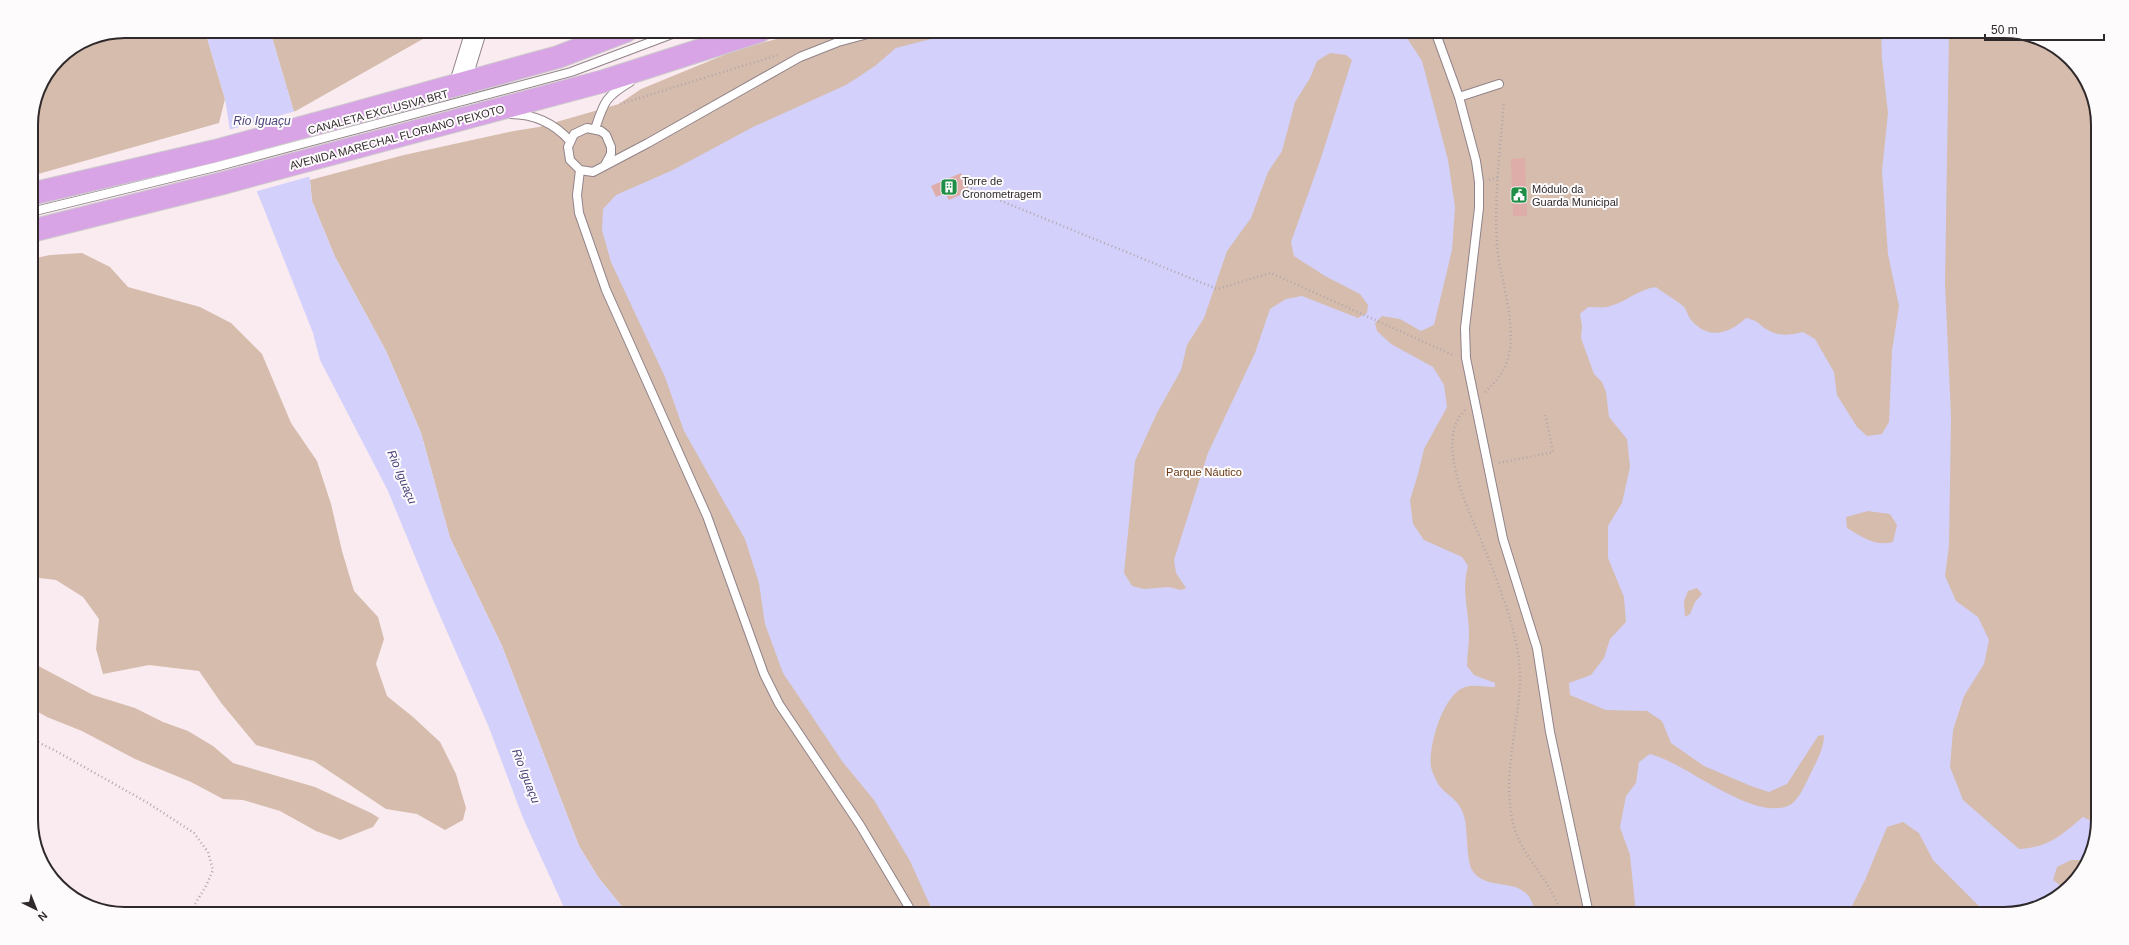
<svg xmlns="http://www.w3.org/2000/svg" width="2129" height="945" viewBox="0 0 2129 945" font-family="Helvetica,sans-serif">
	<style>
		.green { fill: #d6bcac }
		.water { fill: #d3d1fc; fill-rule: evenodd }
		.pier { fill: #f9ebf0 }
		.building { fill: #deaca9 }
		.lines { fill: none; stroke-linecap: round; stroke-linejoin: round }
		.service-casing { stroke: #918389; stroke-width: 10 }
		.tertiary-casing { stroke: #918389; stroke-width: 22 }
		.primary-casing { stroke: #cdcccc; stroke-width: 24 }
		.path { stroke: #b2a6aa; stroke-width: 2.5; stroke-dasharray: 1 3; stroke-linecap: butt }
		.service { stroke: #fff; stroke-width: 8 }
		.tertiary { stroke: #fff; stroke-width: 20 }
		.primary { stroke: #d8a4e5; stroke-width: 22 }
		.labels { text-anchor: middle; stroke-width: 4; stroke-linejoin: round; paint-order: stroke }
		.street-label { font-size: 11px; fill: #2f292b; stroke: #fefbfd }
		.poi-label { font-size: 11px; fill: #2f292b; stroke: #fefbfd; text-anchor: start }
		.park-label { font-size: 11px; fill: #6c3910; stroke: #fefbfd }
		.water-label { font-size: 12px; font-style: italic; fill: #4a437a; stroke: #fefbfd }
		.rim { fill: none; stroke: #2f292b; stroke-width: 2 }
	</style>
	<rect width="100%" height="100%" fill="#f9ebf0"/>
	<!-- green -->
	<path class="green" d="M125,31H205L225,99L219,123L31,176C31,119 28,67 89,38C99,34 114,33 125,31Z
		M270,31H437L294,112Z
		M808,31H2004L2040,38L2082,73L2098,119V820L2091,856L2056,898L2004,914H628L598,877L579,846L502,646L450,538L421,433L386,351L335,257L312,201L310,180L404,155L514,131L539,127L619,104L641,89L741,48Z
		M82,253L110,267L128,287L200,307L231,323L262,354L291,423L317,461L331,504L342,551L354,591L378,617L384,639L376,664L387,696L413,717L440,742L456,774L466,808L463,820L445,830L417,814L386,809L314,761L256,745L222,704L199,671L149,665L103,674L96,649L99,619L83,597L56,580L31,577V259L50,255Z
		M31,662L93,695L135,708L163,722L188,731L213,746L233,763L315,787L371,813L379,818L373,827L340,840L316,831L280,811L243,800L223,799L191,782L135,759L82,731L47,717L31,708Z"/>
	<!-- water -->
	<path class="water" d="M205,31H270L294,112L310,180L312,201L335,257L386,351L421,433L450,538L502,646L579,846L598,877L628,914H567L523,818L488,725L430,593L388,491L320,360L313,333L260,199L230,131L225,99Z
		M962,31H1400L1405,35L1422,61L1448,160L1455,207L1452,250L1434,325L1421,331L1400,319L1382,316L1375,323L1377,331L1391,344L1433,367L1444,385L1447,407L1424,449L1418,474L1410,500L1413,524L1424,540L1462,557L1468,566C1461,590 1469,611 1469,634C1469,645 1467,655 1467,666L1474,675L1495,683V687C1487,687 1473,684 1465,687C1443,694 1428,746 1431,767C1432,772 1436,780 1438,784C1447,797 1458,797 1464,816C1468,829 1466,859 1472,870C1488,896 1529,870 1535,914H934L910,861L874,800L842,761L783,673L765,624L759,583L745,539L684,431L665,377L611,262L602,230L603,209L616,195L673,170L753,127L846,85L875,66L896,48ZM1330,53L1346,55L1352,60L1321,158L1291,242L1294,256L1325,276L1360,294L1368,305L1367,313L1358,318L1302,296L1286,299L1270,309L1255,353L1208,453L1174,560L1176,573L1186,588L1181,590L1169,587L1144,589L1132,586L1124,573L1135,461L1157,413L1181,370L1187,345L1204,318L1227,251L1251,218L1268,172L1282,151L1295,102L1310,78L1317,61Z
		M1881,31H1949L1945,284L1951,417L1949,545L1945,576L1956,601L1978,617L1989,640L1984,664L1964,696L1953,730L1950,767L1963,800L2019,849C2050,847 2060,836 2083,817L2097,824L2091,856L2087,860H2071L2057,867L2053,880L2064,888L2056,898L2004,914H1982L1979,906L1933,860L1919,833L1903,822L1887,827L1865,880L1848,914H1636L1630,855L1620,827L1626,796L1636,783L1639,762L1650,754C1687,763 1753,823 1790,805C1798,801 1805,785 1809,777C1815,764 1824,750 1824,735L1818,736L1787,784L1769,792L1751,786L1704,766L1671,743L1662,721L1647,711L1606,710L1570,695L1569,683L1591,675L1604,658L1610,639L1626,622L1624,597L1608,558V526L1622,503L1630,467L1627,439L1609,417L1606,392L1602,382L1594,374L1581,338L1582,326L1580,314L1588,307C1594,307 1602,308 1607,307C1625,303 1638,289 1656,287C1664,294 1677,300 1684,307C1687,311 1688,317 1692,321C1709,340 1729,334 1746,318C1760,321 1757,324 1768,330C1779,337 1791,335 1803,332L1815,339L1834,372L1837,395L1857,427L1867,436L1882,434L1889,422L1892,351L1899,306L1888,254L1882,171L1888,113L1882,59ZM1868,511L1890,514L1897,525L1893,542C1876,547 1862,537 1847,528L1846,517ZM1697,588L1702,594L1695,602L1690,614L1685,617L1684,601L1688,591Z"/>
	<!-- pier -->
	<path class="pier" d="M296,111L311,176L254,192L228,130Z"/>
	<!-- building -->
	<path class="building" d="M1525,158L1527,216H1513L1511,159Z
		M961,173L969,191L949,200L945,193L936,197L931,186Z"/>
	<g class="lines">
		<!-- service casing -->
		<g class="service-casing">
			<path id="service" d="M1435,31L1459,97L1476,161L1479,182V208L1465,328L1466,358L1503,539L1537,648L1550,732L1589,914
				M1459,97L1499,84
				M510,114C535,114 554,123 570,141
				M595,129C604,102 605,97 630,82
				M605,165L611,154V147L606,135L601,131L587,128L574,134L568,147L570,160L580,170L593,172L648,143L800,57L838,42L879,31
				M580,170L577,195L579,213L606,290L707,516L764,674L779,704L860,825L913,914
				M31,212L219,166L571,72L680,31"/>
		</g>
		<!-- tertiary casing -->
		<g class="tertiary-casing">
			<path id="tertiary" d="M460,83L476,31"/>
		</g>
		<!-- primary casing -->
		<g class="primary-casing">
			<path id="primary" d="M31,194L215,151L344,116L558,57L626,31
				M31,231L223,183L604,81L760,31"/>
		</g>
		<!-- path -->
		<path class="path" d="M620,104L778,55
			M1489,180L1499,177
			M967,187L1217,289L1271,273L1455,356
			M1485,392C1497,381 1506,370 1509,354C1516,320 1500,279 1497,245C1494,198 1500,149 1504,102
			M1465,410C1433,442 1470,512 1484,547C1492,566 1499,586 1506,606C1514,631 1521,657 1520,683C1518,728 1503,773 1512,818C1518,855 1551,878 1561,914
			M1499,463L1553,452L1545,413
			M31,739L54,750L148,803L194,833L208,852L213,870L206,886L189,914"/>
		<!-- service -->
		<use href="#service" class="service"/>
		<!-- tertiary -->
		<use href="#tertiary" class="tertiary"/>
		<!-- primary -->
		<use href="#primary" class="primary"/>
	</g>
	<!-- icons -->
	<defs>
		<g id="building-square" transform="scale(0.9)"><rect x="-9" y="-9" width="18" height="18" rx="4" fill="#1f8e46" stroke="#fefbfd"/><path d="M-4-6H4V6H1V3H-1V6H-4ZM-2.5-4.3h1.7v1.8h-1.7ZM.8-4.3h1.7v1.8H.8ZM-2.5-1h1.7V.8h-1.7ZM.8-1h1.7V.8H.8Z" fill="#fff"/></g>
		<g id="civic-square" transform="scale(0.9)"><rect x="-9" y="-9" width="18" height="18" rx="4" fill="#1f8e46" stroke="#fefbfd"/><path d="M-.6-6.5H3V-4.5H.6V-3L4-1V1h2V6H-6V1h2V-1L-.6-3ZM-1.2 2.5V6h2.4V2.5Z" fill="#fff"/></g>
	</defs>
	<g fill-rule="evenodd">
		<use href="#building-square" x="949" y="187"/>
		<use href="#civic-square" x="1519" y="195"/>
	</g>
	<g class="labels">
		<!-- street labels -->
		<g class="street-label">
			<text transform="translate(378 112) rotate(-15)" y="4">CANALETA EXCLUSIVA BRT</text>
			<text transform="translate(397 137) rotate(-15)" y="4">AVENIDA MARECHAL FLORIANO PEIXOTO</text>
		</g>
		<!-- poi labels -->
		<g class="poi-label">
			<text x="962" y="185">Torre de<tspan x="962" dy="13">Cronometragem</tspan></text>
			<text x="1532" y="193">Módulo da<tspan x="1532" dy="13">Guarda Municipal</tspan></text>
		</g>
		<!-- park labels -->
		<g class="park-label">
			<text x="1204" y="476">Parque Náutico</text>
		</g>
		<!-- water labels -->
		<g class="water-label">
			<text x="262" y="125">Rio Iguaçu</text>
			<text transform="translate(402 477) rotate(67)" y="4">Rio Iguaçu</text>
			<text transform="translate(526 776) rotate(69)" y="4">Rio Iguaçu</text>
		</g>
	</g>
	<!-- crop -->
	<path d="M0 0H2129V945H0ZM125 38H2004A87 87 0 0 1 2091 125V820A87 87 0 0 1 2004 907H125A87 87 0 0 1 38 820V125A87 87 0 0 1 125 38Z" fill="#fefbfd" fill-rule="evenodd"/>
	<path class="rim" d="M125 38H2004A87 87 0 0 1 2091 125V820A87 87 0 0 1 2004 907H125A87 87 0 0 1 38 820V125A87 87 0 0 1 125 38Z"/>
	<!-- north arrow -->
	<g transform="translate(36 909) rotate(137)" stroke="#fefbfd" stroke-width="3" paint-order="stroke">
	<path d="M0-3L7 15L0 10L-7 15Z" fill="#2f292b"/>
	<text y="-6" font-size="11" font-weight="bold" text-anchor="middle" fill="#2f292b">N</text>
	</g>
	<!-- scale -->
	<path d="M1985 34v6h119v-6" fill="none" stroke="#2f292b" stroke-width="2"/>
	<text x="1991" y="34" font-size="12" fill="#2f292b" stroke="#fefbfd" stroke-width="3" paint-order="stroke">50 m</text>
</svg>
